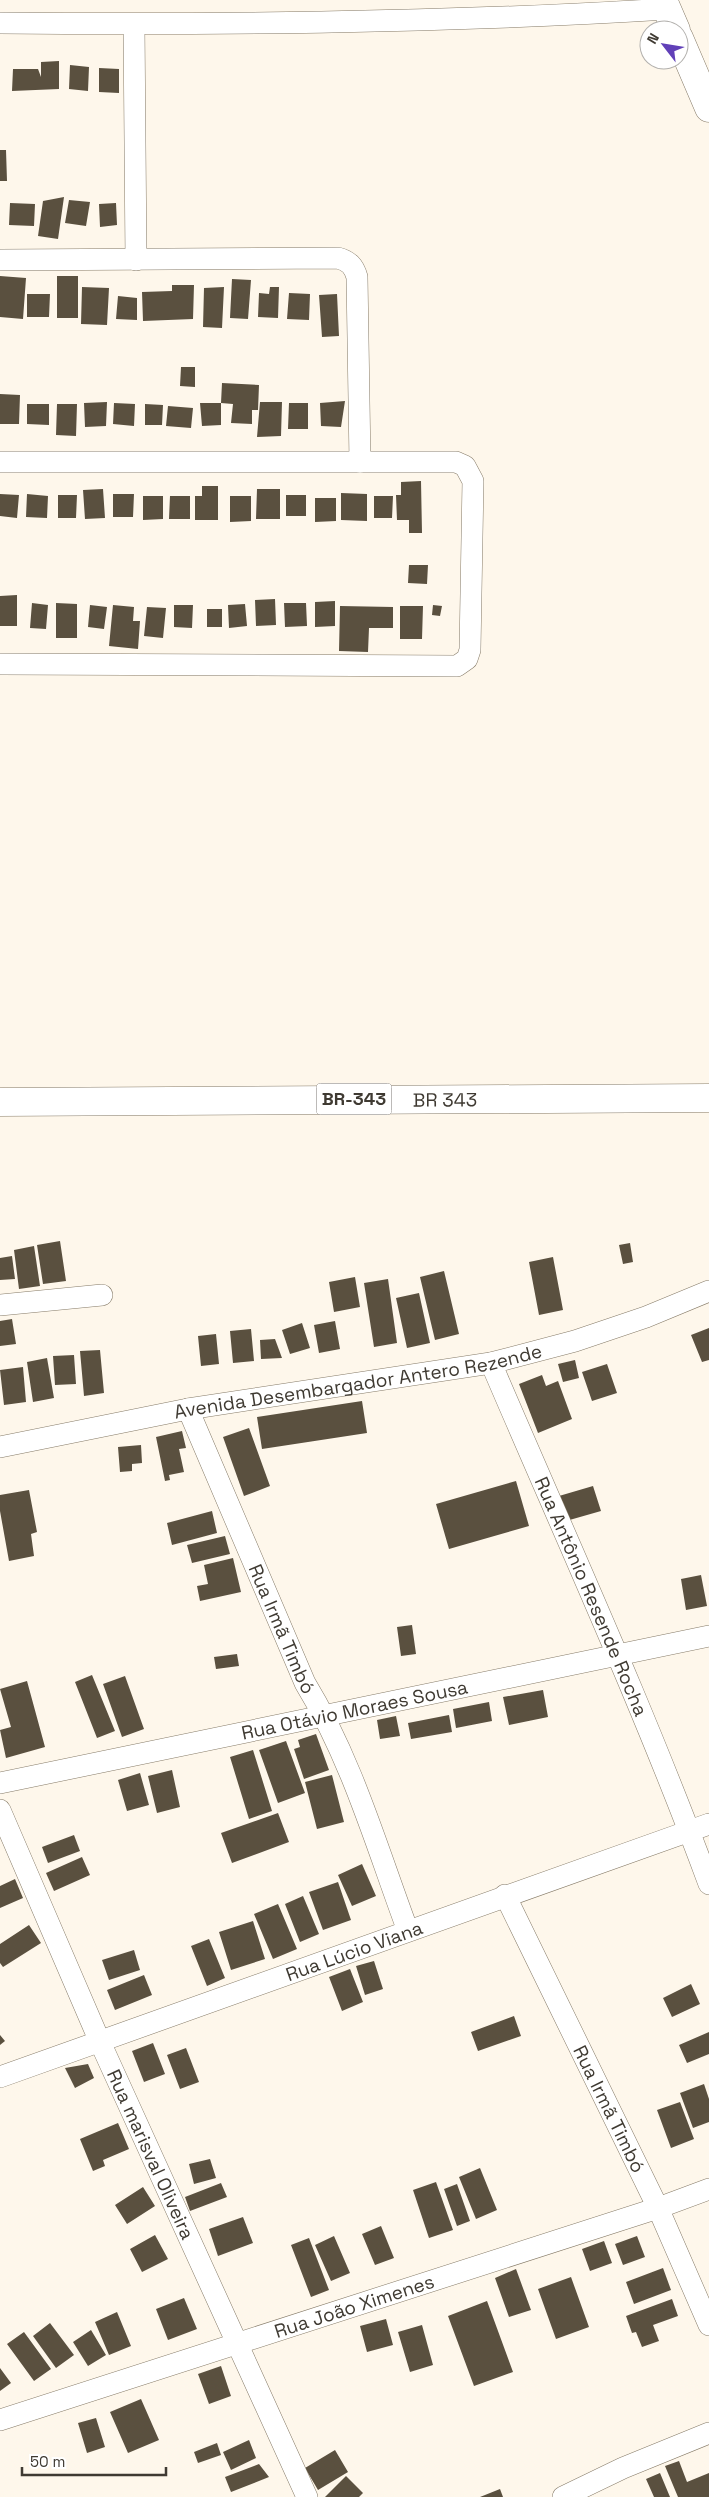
<svg xmlns="http://www.w3.org/2000/svg" width="709" height="2497" viewBox="0 0 709 2497" font-family="'Space Grotesk',sans-serif">
	<style>
		.building { fill: #5a503f }
		.lines { fill: none; stroke-linecap: round; stroke-linejoin: round }
		.minor-casing { stroke: #867b68; stroke-width: 22 }
		.major-casing { stroke: #867b68; stroke-width: 29 }
		.highway-casing { stroke: #867b68; stroke-width: 29 }
		.minor { stroke: #fff; stroke-width: 21 }
		.major { stroke: #fff; stroke-width: 28 }
		.highway { stroke: #fff; stroke-width: 28 }
		.labels { text-anchor: middle; stroke-width: 5; stroke-linejoin: round; paint-order: stroke }
		.shield { fill: #fff; stroke: #797570; stroke-width: 1 }
		.shield-label { font-size: 18px; font-weight: bold; fill: #3f3a32 }
		.street-label { font-size: 19px; fill: #3f3a32; stroke: #fff }
	</style>
	<rect width="100%" height="100%" fill="#fef7eb"/>
	<!-- building -->
	<path class="building" d="M59,61V89L12,91L13,69H38L41,77V62Z
		M70,65L89,67L88,91L69,89Z
		M99,68L119,69V93L99,92Z
		M0,150H6L7,181H0Z
		M64,197L58,239L38,236L43,201Z
		M69,200L90,202L86,226L65,223Z
		M10,203L35,204L34,226L9,225Z
		M116,203L117,225L100,227L99,204Z
		M0,276L26,278L23,319L0,317Z
		M57,276H78V318H57Z
		M232,279L251,280L248,319L230,318Z
		M172,285H194L193,319L143,321L142,292L172,291Z
		M82,287L109,288L107,325L81,324Z
		M224,287L222,328L203,327L204,288Z
		M270,287H279L278,318L258,317L259,293L269,294Z
		M289,293L310,294L309,320L287,319Z
		M27,294H50L49,317H27Z
		M337,294L339,336L322,337L319,295Z
		M118,296L137,298V320L116,319Z
		M181,367H195V387L180,386Z
		M222,383L259,385L258,410H252V424L231,423L233,404L221,403V425L202,426L200,403H221Z
		M0,394L20,395L19,424H0Z
		M345,401L341,427L321,426L320,403Z
		M107,402L106,426L85,427L84,403Z
		M260,402H282L281,436L257,437Z
		M114,403L135,404L134,426L113,424Z
		M289,403H308V429H288Z
		M27,404H49V425L27,424Z
		M57,404H77L76,436L56,435Z
		M145,404L163,405L162,425H145Z
		M168,406L193,408L191,428L166,426Z
		M421,481L422,533H409V520H397L396,495H401V482Z
		M202,486H218V520H195V496H202Z
		M103,489L105,518L85,519L83,490Z
		M257,489H280V519H256Z
		M341,493L367,494V521L341,520Z
		M0,494L19,495L17,518L0,516Z
		M27,494L48,496L47,518L26,517Z
		M113,494H134L133,517H113Z
		M58,495H77L76,518H58Z
		M286,495H306V516H286Z
		M143,496H163V519L143,520Z
		M170,496H190V519H169Z
		M230,496H251V521L230,522Z
		M374,496H393L392,518H374Z
		M315,498H336V521L315,522Z
		M409,565H428L427,584L408,583Z
		M17,595V626H0V596Z
		M275,599L276,625L256,626L255,600Z
		M335,601V626L315,627V602Z
		M32,603L48,605L46,629L30,628Z
		M56,603L77,604V638H56Z
		M284,603H306L307,626L285,627Z
		M245,604L247,626L229,628L228,605Z
		M90,605L107,607L104,629L88,627Z
		M113,605L134,607L133,621H140L138,649L109,646Z
		M174,605H193L192,628L174,627Z
		M433,605L442,606L440,616L432,615Z
		M340,606L393,607V628H369L368,652L339,651Z
		M400,606H423L422,639H400Z
		M147,607L166,608L163,638L144,636Z
		M207,609H222V627H207Z
		M60,1241L66,1281L43,1284L37,1245Z
		M630,1243L633,1262L623,1264L619,1245Z
		M34,1246L40,1286L19,1289L14,1250Z
		M12,1256L15,1279L0,1280V1258Z
		M553,1257L563,1310L539,1315L529,1262Z
		M444,1271L459,1334L435,1340L420,1277Z
		M355,1277L360,1307L334,1312L329,1282Z
		M388,1279L397,1343L374,1347L364,1283Z
		M419,1293L430,1343L407,1348L396,1298Z
		M12,1319L16,1344L0,1346V1321Z
		M335,1321L340,1349L319,1353L314,1325Z
		M302,1323L310,1348L290,1354L282,1330Z
		M709,1328V1360L702,1362L691,1335Z
		M251,1329L254,1361L233,1363L230,1331Z
		M216,1334L219,1364L201,1366L198,1336Z
		M275,1339L282,1358L261,1359L260,1340Z
		M100,1350L104,1393L84,1396L80,1351Z
		M74,1355L76,1384L55,1385L53,1356Z
		M47,1358L54,1398L33,1402L27,1362Z
		M575,1360L579,1378L563,1382L558,1364Z
		M607,1364L617,1393L592,1401L582,1372Z
		M23,1367L26,1402L4,1405L0,1370Z
		M542,1375L546,1386L558,1381L572,1419L538,1433L519,1384Z
		M362,1401L367,1433L262,1449L257,1417Z
		M249,1428L270,1486L244,1496L223,1437Z
		M182,1431L186,1448L179,1449L184,1472L169,1475L170,1480L165,1481L156,1437Z
		M141,1445L142,1463L132,1464V1471L120,1472L118,1447Z
		M516,1481L529,1526L449,1549L436,1504Z
		M593,1486L601,1511L566,1521L559,1496Z
		M29,1490L37,1532L31,1534L34,1556L9,1561L0,1511V1495Z
		M212,1511L217,1533L172,1545L167,1523Z
		M225,1536L230,1554L192,1563L187,1545Z
		M233,1558L241,1592L200,1601L197,1586L208,1584L204,1565Z
		M701,1575L707,1606L686,1610L681,1579Z
		M412,1625L416,1654L401,1656L397,1627Z
		M237,1654L239,1666L216,1669L214,1657Z
		M92,1675L115,1731L97,1738L75,1682Z
		M125,1676L144,1729L122,1737L103,1684Z
		M27,1681L45,1747L6,1758L0,1730L11,1727L0,1689Z
		M543,1690L548,1717L509,1725L503,1697Z
		M489,1702L492,1721L456,1728L453,1709Z
		M449,1715L452,1732L411,1739L408,1723Z
		M396,1716L400,1736L380,1739L377,1720Z
		M316,1734L329,1770L304,1779L294,1749L300,1747L298,1740Z
		M286,1741L305,1793L278,1803L259,1750Z
		M253,1750L272,1811L249,1819L230,1757Z
		M172,1770L180,1807L157,1813L148,1776Z
		M140,1773L149,1805L127,1811L118,1780Z
		M332,1775L344,1822L317,1829L305,1782Z
		M278,1813L289,1842L232,1863L221,1833Z
		M74,1835L80,1851L48,1863L42,1847Z
		M82,1857L90,1875L54,1891L46,1873Z
		M362,1864L376,1896L352,1906L338,1875Z
		M15,1879L23,1898L0,1908V1886Z
		M338,1882L351,1920L323,1930L309,1892Z
		M303,1896L319,1934L300,1942L285,1904Z
		M278,1904L297,1949L273,1959L254,1914Z
		M253,1921L265,1959L231,1970L219,1932Z
		M29,1925L41,1943L3,1967L0,1963V1944Z
		M209,1939L225,1978L207,1986L191,1946Z
		M134,1950L140,1970L109,1980L102,1960Z
		M374,1961L383,1989L365,1995L356,1966Z
		M350,1969L363,2002L342,2011L329,1977Z
		M144,1975L152,1995L115,2010L107,1990Z
		M691,1984L700,2004L672,2017L663,1998Z
		M514,2016L521,2036L478,2051L471,2032Z
		M709,2032V2054L687,2063L679,2045Z
		M0,2035L5,2041L0,2045Z
		M153,2043L165,2074L144,2082L132,2051Z
		M186,2048L199,2082L180,2089L167,2055Z
		M88,2064L94,2078L75,2088L65,2068Z
		M704,2084L709,2099V2122L693,2128L680,2093Z
		M680,2102L694,2139L671,2148L657,2110Z
		M118,2123L129,2149L103,2160L105,2166L93,2171L80,2139Z
		M210,2159L216,2178L194,2184L189,2164Z
		M480,2168L497,2210L476,2219L459,2177Z
		M436,2182L453,2230L429,2238L413,2190Z
		M221,2183L227,2197L190,2211L185,2197Z
		M457,2184L470,2221L457,2226L444,2189Z
		M143,2187L155,2206L127,2224L115,2205Z
		M243,2217L253,2243L218,2256L209,2229Z
		M381,2226L394,2258L375,2265L362,2234Z
		M155,2235L168,2259L142,2272L130,2249Z
		M334,2236L350,2273L331,2281L315,2245Z
		M637,2236L645,2257L623,2265L615,2244Z
		M309,2238L329,2290L311,2297L291,2245Z
		M604,2241L612,2263L590,2271L582,2249Z
		M663,2268L671,2290L634,2304L626,2282Z
		M516,2269L531,2310L509,2317L495,2278Z
		M571,2277L589,2327L556,2339L538,2289Z
		M184,2298L197,2329L168,2340L156,2309Z
		M672,2299L678,2316L653,2325L659,2341L642,2347L636,2332L632,2333L626,2316Z
		M487,2301L513,2372L474,2386L448,2316Z
		M117,2312L131,2346L109,2355L95,2322Z
		M386,2319L393,2345L367,2352L360,2326Z
		M50,2323L74,2355L56,2368L33,2336Z
		M422,2325L433,2365L410,2372L398,2332Z
		M91,2330L106,2355L88,2366L73,2342Z
		M24,2332L51,2369L34,2381L7,2344Z
		M221,2366L231,2396L209,2404L198,2374Z
		M0,2368L11,2383L0,2391Z
		M141,2399L159,2440L128,2453L110,2412Z
		M96,2418L105,2447L87,2453L78,2423Z
		M249,2440L256,2458L231,2470L223,2452Z
		M217,2443L221,2455L198,2463L194,2452Z
		M335,2450L348,2472L318,2490L305,2468Z
		M679,2461L687,2482L709,2473V2497H678L665,2466Z
		M259,2464L269,2477L231,2492L225,2477Z
		M660,2473L670,2497H654L646,2479Z
		M346,2476L363,2493L359,2497H325Z
		M500,2489L503,2497H480Z"/>
	<g class="lines">
		<!-- minor casing -->
		<g class="minor-casing">
			<g id="minor">
				<path d="M0,23C222,25 445,23 667,9"/>
				<path d="M134,25L136,260"/>
				<path d="M0,260L338,258C349,261 354,266 357,277L360,462"/>
				<path d="M0,462H456L465,466L473,481L470,650L467,659L457,666L0,664"/>
				<path d="M0,1305L102,1295"/>
				<path id="s1" d="M491,1363C565,1536 644,1708 709,1884"/>
				<path id="s2" d="M188,1409L305,1683C352,1760 377,1848 408,1931"/>
				<path id="s3" d="M0,1447L188,1409L491,1363L575,1341L646,1317L709,1291"/>
				<path id="s4" d="M0,1783L709,1636"/>
				<path id="s5" d="M0,1810L100,2042L307,2497"/>
				<path id="s6" d="M505,1895L658,2208L709,2325"/>
				<path id="s7" d="M0,2077L709,1824"/>
				<path id="s8" d="M0,2420L658,2208L709,2189"/>
				<path d="M563,2497L623,2468L709,2433"/>
			</g>
		</g>
		<!-- major casing -->
		<g class="major-casing">
			<g id="major">
				<path id="s9" d="M0,1102L709,1098"/>
			</g>
		</g>
		<!-- highway casing -->
		<g class="highway-casing">
			<path id="highway" d="M663,0L676,30
				M679,38L709,108"/>
		</g>
		<!-- minor -->
		<use href="#minor" class="minor"/>
		<!-- major -->
		<use href="#major" class="major"/>
		<!-- highway -->
		<use href="#highway" class="highway"/>
	</g>
	<g class="labels">
		<!-- shield labels -->
		<rect class="shield" x="316.5" y="1083.5" width="75" height="31" rx="4"/>
		<g class="shield-label">
			<text x="354" y="1105">BR-343</text>
		</g>
		<!-- street labels -->
		<g class="street-label">
			<text dy="7" stroke="none"><textPath href="#s9" startOffset="445">BR 343</textPath></text>
			<text dy="7" stroke="none"><textPath href="#s3" startOffset="364">Avenida Desembargador Antero Rezende</textPath></text>
			<text dy="7" stroke="none"><textPath href="#s1" startOffset="254">Rua Antônio Resende Rocha</textPath></text>
			<text dy="7" stroke="none"><textPath href="#s2" startOffset="239">Rua Irmã Timbó</textPath></text>
			<text dy="7" stroke="none"><textPath href="#s4" startOffset="362">Rua Otávio Moraes Sousa</textPath></text>
			<text dy="7" stroke="none"><textPath href="#s7" startOffset="376">Rua Lúcio Viana</textPath></text>
			<text dy="7" stroke="none"><textPath href="#s6" startOffset="238">Rua Irmã Timbó</textPath></text>
			<text dy="7" stroke="none"><textPath href="#s5" startOffset="376">Rua marisval Oliveira</textPath></text>
			<text dy="7" stroke="none"><textPath href="#s8" startOffset="372">Rua João Ximenes</textPath></text>
		</g>
	</g>
	<!-- north arrow -->
	<g transform="translate(664 45) rotate(301)"><circle r="24" fill="#ffffff" stroke="#b2b0ad"/>
	<path d="M0-4L9 19L0 12L-9 19Z" fill="#6140b8"/>
	<text y="-8" font-size="14" font-weight="bold" text-anchor="middle" fill="#3f3a32">N</text>
	</g>
	<!-- scale -->
	<path d="M22 2467v8h144v-8" fill="none" stroke="#3f3a32" stroke-width="2.5"/>
	<text x="30" y="2467" font-size="15" fill="#3f3a32" stroke="#ffffff" stroke-width="4" paint-order="stroke">50 m</text>
</svg>
